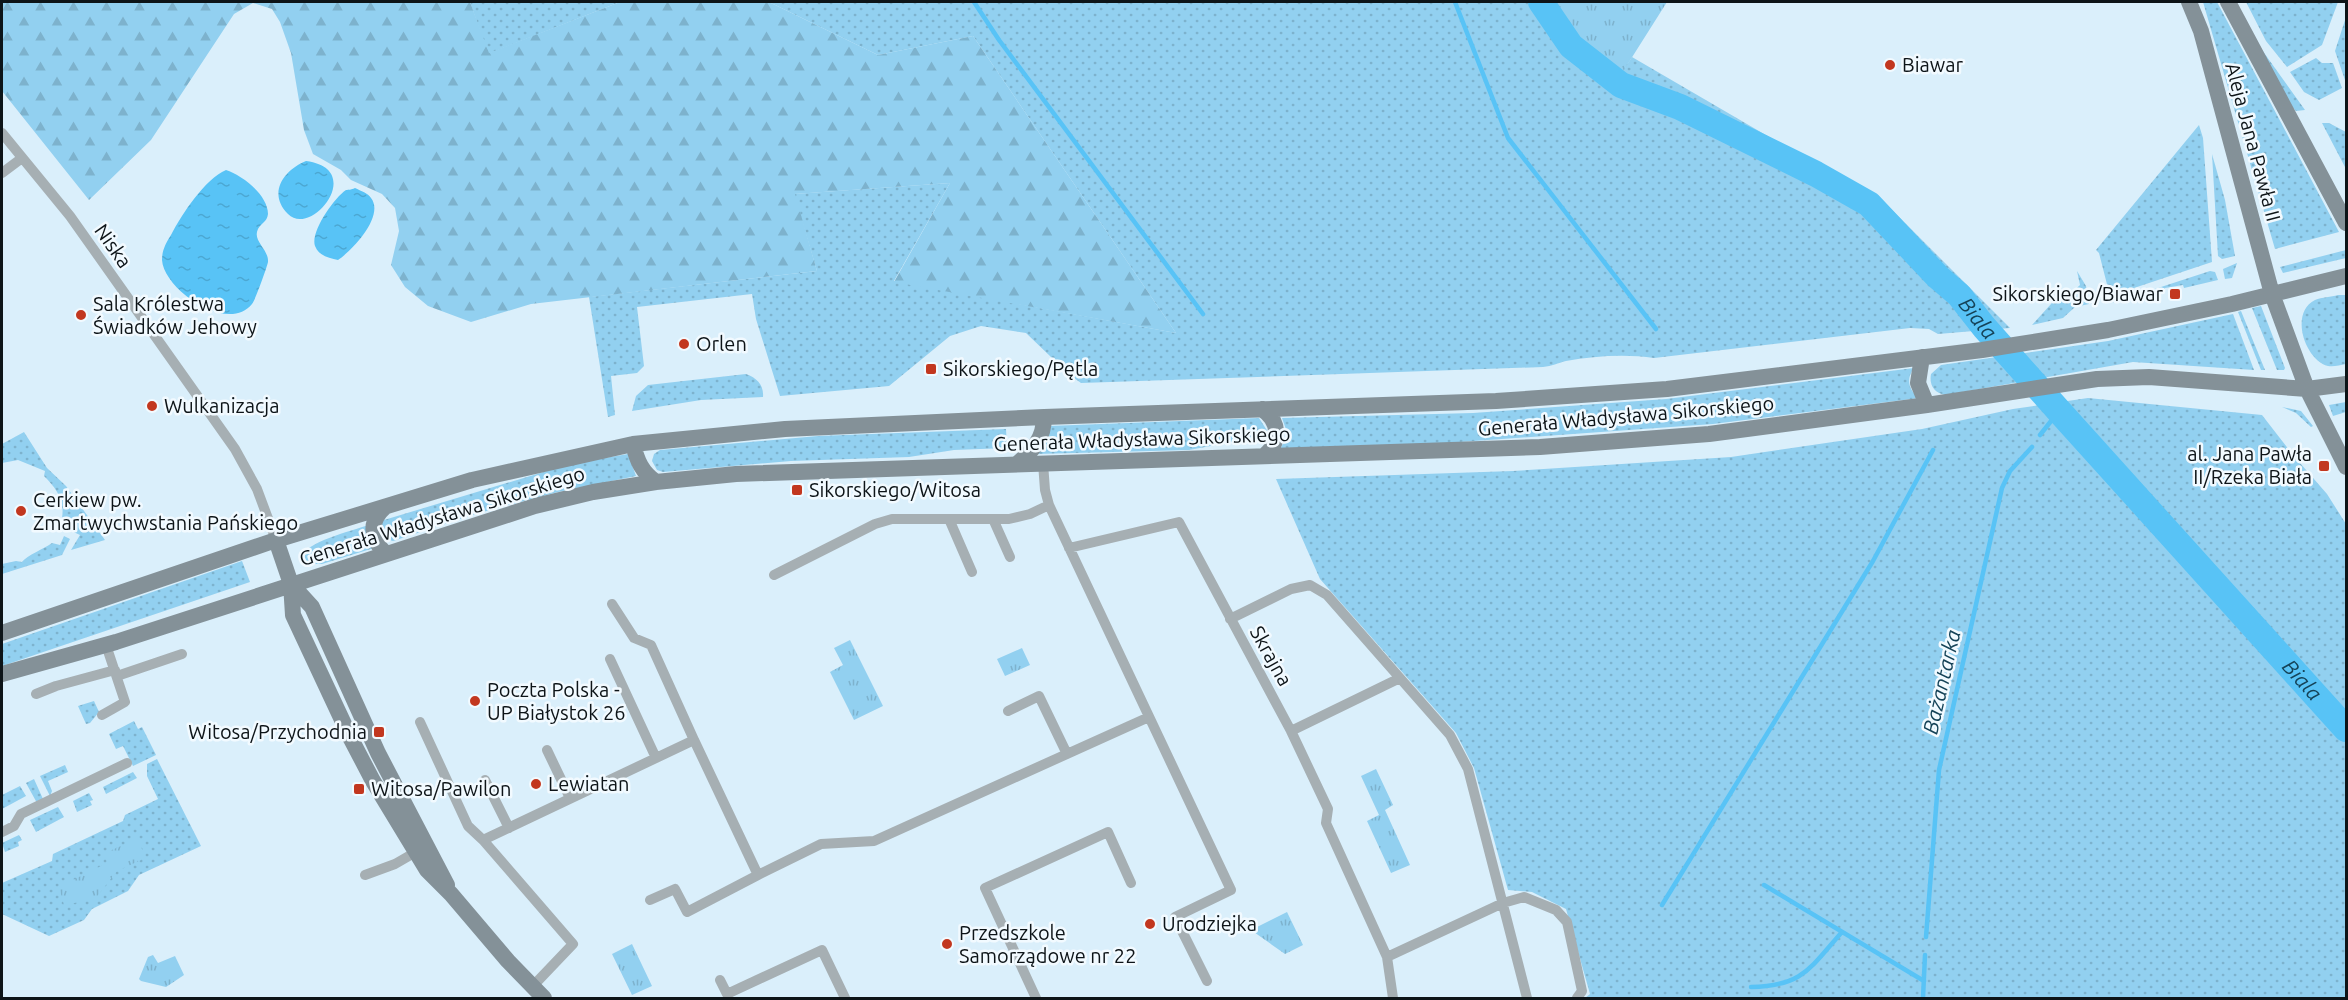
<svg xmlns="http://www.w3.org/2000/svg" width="2348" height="1000" viewBox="0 0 2348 1000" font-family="Ubuntu,sans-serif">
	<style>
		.grass { fill: url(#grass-dots) }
		.forest { fill: url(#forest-firs) }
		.park { fill: url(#park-tufts) }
		.water { fill: url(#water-ripples) }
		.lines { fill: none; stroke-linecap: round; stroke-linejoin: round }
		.stream { stroke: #58c3f6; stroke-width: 4.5 }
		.river { stroke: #58c3f6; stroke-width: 26 }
		.street { stroke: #a6afb3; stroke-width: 10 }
		.secondary { stroke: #849198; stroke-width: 16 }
		.poi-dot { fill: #c2371f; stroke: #f2faff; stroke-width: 2 }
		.labels { text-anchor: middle; stroke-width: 5; stroke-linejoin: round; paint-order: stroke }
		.poi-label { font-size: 20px; fill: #0d1418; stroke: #f2faff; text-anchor: start }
		.street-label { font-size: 20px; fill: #0d1418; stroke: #f2faff }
		.water-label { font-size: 21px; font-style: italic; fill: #154358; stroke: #f2faff }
	</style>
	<defs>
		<pattern id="grass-dots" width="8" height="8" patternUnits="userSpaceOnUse" patternTransform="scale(1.5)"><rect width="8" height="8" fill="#92d0f0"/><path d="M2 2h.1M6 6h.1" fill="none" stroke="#7db2cd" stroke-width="1.8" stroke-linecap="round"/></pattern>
		<pattern id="forest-firs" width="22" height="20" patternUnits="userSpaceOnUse" patternTransform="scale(1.5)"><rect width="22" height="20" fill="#92d0f0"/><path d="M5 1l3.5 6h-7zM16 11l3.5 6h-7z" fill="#7db2cd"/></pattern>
		<pattern id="park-tufts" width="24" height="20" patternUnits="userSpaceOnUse" patternTransform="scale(1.5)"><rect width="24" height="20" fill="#92d0f0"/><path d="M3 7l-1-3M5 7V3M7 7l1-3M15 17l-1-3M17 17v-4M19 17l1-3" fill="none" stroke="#7db2cd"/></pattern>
		<pattern id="water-ripples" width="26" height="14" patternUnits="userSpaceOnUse" patternTransform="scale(1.5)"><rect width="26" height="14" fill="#58c3f6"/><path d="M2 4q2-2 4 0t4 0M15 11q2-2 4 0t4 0" fill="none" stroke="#4ba7d2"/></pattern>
	</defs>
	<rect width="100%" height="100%" fill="#daeffb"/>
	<!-- grass -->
	<path class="grass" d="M470,2H620L488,54Z
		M769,2H1543L1572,45L1617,80L1632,57L1888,206L2010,328L1938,334L1929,329L1910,328L1654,358C1626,354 1594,356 1566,361C1558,363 1552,366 1543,367L1081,383L1056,365L1051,357L1026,333L981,326L950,336L889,386L780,396L756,319L752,294L637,307L644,366L637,373L611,376L615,415L608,417L589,297L817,271L794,194L950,183L894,281L1176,333L973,36L878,55Z
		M2203,2H2217L2339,232L2275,249Z
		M2246,2H2338L2322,45L2287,67L2266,41Z
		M2346,17V83L2335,51Z
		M2257,43L2305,110L2296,111L2292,107Z
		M2316,58L2322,63H2333L2342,88L2319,100L2304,92L2290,72Z
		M2322,123H2329L2346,132V169Z
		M2199,125L2203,138L2212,262L2110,296L2099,253L2096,250Z
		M2212,154L2225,200L2235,256L2222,259L2218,256Z
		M2346,250V258L2283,273L2280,267Z
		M2237,263L2232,278L2225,279L2223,269Z
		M2077,271L2086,286L2089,304L2075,307L2063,318L2032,325L2061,293L2066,298L2080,285Z
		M2210,271L2215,272L2218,280L2184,288L2183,285L2165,288V291L2112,303Z
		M2338,295H2346V364C2340,365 2334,367 2328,366C2305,360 2289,313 2315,300C2322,297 2331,297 2338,295Z
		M2261,306L2285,368L2284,370H2277L2252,308Z
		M2241,311L2265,370H2261L2238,312Z
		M2233,314L2254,370L2133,362L1945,395C1934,393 1929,385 1931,374L1941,365L2108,341Z
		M1914,368C1906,379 1908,389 1919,398L1713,424L1418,445L1280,449L1288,435L1282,418L1473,413L1666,399Z
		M746,374C757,378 764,385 763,397L701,400L632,411L636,396L648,385Z
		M2088,398L2262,415L2293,455L2327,494L2346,524V998H1585L1590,994L1566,909L1532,892L1508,890L1474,768L1456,733L1320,579L1276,479L1513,471L1731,457L1922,429L2013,409Z
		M2346,402V412L2333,416L2329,405Z
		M2282,407L2301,411L2313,426L2311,427L2296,413Z
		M1259,418L1268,432L1261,442H1232L1189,450L1035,454L1047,441L1049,426Z
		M1006,429L1007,448L954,450L909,457L791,461L663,472L657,470L652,461L654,454L660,450L818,436Z
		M24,432L47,468L66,486L105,540L71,550L80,535L67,529L70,522L62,518C65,500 56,488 44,476L45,471L18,460L2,463V444Z
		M628,454L636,476L558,492L479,513L393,541L382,538L378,525L384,520L570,464Z
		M368,525L374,548L322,564H306L300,558C305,542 352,531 368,525Z
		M64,536L70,539L62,555L2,574V564L16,561L22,562C27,555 44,549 52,543L60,545Z
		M242,561L250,582L2,666V644Z
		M94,701L99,712L90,723L86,724L78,706Z
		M134,721L138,729L142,727L156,755L133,766L123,746L116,749L109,734Z
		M157,759L201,846L139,875L128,891L92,909L84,920L49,936L2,914V883L52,861L53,854L123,821L125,815L158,799L147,776V764Z
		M65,765L68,772L48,781L52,791L50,796L40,776Z
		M133,772L137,778L106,794L103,787Z
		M34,779L43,799L37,803L26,783Z
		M20,786L26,796L2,809V795Z
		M89,793L93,800L90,801L92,805L77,812L73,801Z
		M58,807L64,817L36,832L30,820Z
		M19,835L22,840L18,842L19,846L5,852L2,843Z"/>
	<!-- forest -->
	<path class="forest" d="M2,2H470L489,53L620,2H769L878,55L973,36L1176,333L894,282L950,183L795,194L817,271L531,304L471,322L428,306L405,287L391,265L399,231L395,208L382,194L351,180L341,170L313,154L304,130L291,53L280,22L272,9L253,3L234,14L151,140L89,200L2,91Z"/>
	<!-- park -->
	<path class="park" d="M1543,2H1667L1617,81L1572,45Z
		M850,640L883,706L854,720L830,672L843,665L834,648Z
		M1022,648L1030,665L1005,676L997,659Z
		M1376,769L1393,805L1385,810L1410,865L1391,873L1367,821L1379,815L1361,776Z
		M137,839L143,851L141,860L117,871L95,899L64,905L59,887L107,863L105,853Z
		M1287,912L1303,945L1285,954L1251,930Z
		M632,944L652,986L632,995L612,954Z
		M153,955L158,963L175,956L184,975L166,987L141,981L139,979L148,957Z"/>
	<!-- water -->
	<path class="water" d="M306,161C367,169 311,238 288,214C267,193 284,170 306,161Z
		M226,170C242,175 268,195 268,214C267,222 261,223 258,229C252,241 269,249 268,262C267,267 255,301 252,304C228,334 164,290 162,260C162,250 166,243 171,235C182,214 205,179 226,170Z
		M355,188C361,191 368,193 371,198C385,216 352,251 338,260C329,258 319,256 315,246C310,232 334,198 346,190C348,190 354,189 355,188Z"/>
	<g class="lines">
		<!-- stream -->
		<path class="stream" d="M974,2L999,40L1203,314
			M1455,2L1508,138L1656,329
			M2040,435L2059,411
			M1764,885L1924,981
			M1662,905L1873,561L1933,450
			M1926,937L1939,770L2002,488L2010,471L2032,447
			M1751,987C1803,986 1810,968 1842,932
			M1923,998L1925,955"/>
		<!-- river -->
		<path class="river" id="s1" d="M1541,2L1571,46L1621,85L1680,107L1816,174L1869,204L1938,277L1959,295L1984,327L2059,411L2346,729"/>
		<!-- street -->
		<path class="street" d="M2,133L70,216L235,449L257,489L276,540
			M2,173L22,158
			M1043,463L1045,490L1049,505L1231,890L1175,917L1207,981
			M949,519L972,572
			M993,519L1010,557
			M1069,548L1179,522L1291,731L1328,809L1326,823L1387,957L1393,998
			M774,575L875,524L892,519H1009L1030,514L1049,505
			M612,604L634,638L651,645L694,740
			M1230,619L1291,589L1310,585L1327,595L1450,735L1468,769L1527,998
			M610,659L656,758
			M117,676L182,654
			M36,694L56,686L115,670
			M1008,711L1039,696L1067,754
			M102,715L125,702L106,645
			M420,722L468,826L483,840
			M1291,731L1400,678
			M547,750L570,798
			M485,780L509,828
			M2,832L14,826L21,814L127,763
			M365,875L395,864L421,849
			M650,900L675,889L687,912L758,875
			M1387,957L1503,903L1524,897L1556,910L1567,922L1582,991L1577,998
			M720,980L727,994L822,950L845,998
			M532,987L573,944L483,840L694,740L758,875L821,844L874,841L1149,717
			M1036,998L985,888L1108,832L1131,883"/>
		<!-- secondary -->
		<path class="secondary" d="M2189,2L2201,31L2272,294L2307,389L2346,467
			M2228,2L2346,223
			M1922,357L1918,383L1927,405
			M1262,409C1280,421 1281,442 1264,456
			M633,444C637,461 642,472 656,482
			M1017,464C1033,450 1044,439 1044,417
			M276,540L291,584L293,615L351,739L373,781L427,870L451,894L508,961L544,998
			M385,553C370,538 369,521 385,507
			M291,584L312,607L378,753L447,885
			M2,633L276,540L472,480L633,444L785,429L1044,417L1496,401L1667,389L1982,350L2108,330L2232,304L2346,276
			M2,674L116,642L535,506L593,492L656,482L736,474L1540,447L1709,434L1927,405L2097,379L2149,377L2307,389L2346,384"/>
	</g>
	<!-- markers -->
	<g class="poi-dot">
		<circle cx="1890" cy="65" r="6"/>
		<rect x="2169" y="288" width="12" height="12" rx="3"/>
		<circle cx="81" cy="315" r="6"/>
		<circle cx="684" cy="344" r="6"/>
		<rect x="925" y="363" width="12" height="12" rx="3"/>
		<circle cx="152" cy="406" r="6"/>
		<rect x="2318" y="460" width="12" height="12" rx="3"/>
		<rect x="791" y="484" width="12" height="12" rx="3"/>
		<circle cx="21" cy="511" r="6"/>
		<circle cx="475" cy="701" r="6"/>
		<rect x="373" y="726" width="12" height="12" rx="3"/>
		<circle cx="536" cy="784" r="6"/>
		<rect x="353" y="783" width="12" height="12" rx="3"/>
		<circle cx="1150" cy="924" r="6"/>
		<circle cx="947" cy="944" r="6"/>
	</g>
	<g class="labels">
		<!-- poi labels -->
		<g class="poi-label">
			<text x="1902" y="72">Biawar</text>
			<text x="2163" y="301" text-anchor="end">Sikorskiego/Biawar</text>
			<text x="93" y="311">Sala Królestwa<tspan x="93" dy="23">Świadków Jehowy</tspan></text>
			<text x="696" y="351">Orlen</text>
			<text x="943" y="376">Sikorskiego/Pętla</text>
			<text x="164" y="413">Wulkanizacja</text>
			<text x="2312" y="461" text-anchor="end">al. Jana Pawła<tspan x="2312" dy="23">II/Rzeka Biała</tspan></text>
			<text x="809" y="497">Sikorskiego/Witosa</text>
			<text x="33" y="507">Cerkiew pw.<tspan x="33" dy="23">Zmartwychwstania Pańskiego</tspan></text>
			<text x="487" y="697">Poczta Polska -<tspan x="487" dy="23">UP Białystok 26</tspan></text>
			<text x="367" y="739" text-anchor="end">Witosa/Przychodnia</text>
			<text x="548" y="791">Lewiatan</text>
			<text x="371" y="796">Witosa/Pawilon</text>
			<text x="1162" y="931">Urodziejka</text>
			<text x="959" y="940">Przedszkole<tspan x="959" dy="23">Samorządowe nr 22</tspan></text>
		</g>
		<!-- street labels -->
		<g class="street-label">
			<text transform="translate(2253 142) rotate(75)" y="7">Aleja Jana Pawła II</text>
			<text transform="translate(113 246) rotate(55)" y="7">Niska</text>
			<text transform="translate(1626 416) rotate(-5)" y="7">Generała Władysława Sikorskiego</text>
			<text transform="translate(1142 439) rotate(-2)" y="7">Generała Władysława Sikorskiego</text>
			<text transform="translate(442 516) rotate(-17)" y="7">Generała Władysława Sikorskiego</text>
			<text transform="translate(1271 656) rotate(61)" y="7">Skrajna</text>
		</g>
		<!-- water labels -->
		<g class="water-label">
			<text dy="7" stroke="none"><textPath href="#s1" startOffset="550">Biala</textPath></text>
			<text dy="7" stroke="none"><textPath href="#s1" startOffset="1036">Biala</textPath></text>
			<text transform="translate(1942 682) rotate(-77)" y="7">Bażantarka</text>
		</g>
	</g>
	<!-- border -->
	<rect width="2348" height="1000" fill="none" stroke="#0d1418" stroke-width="6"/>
</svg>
